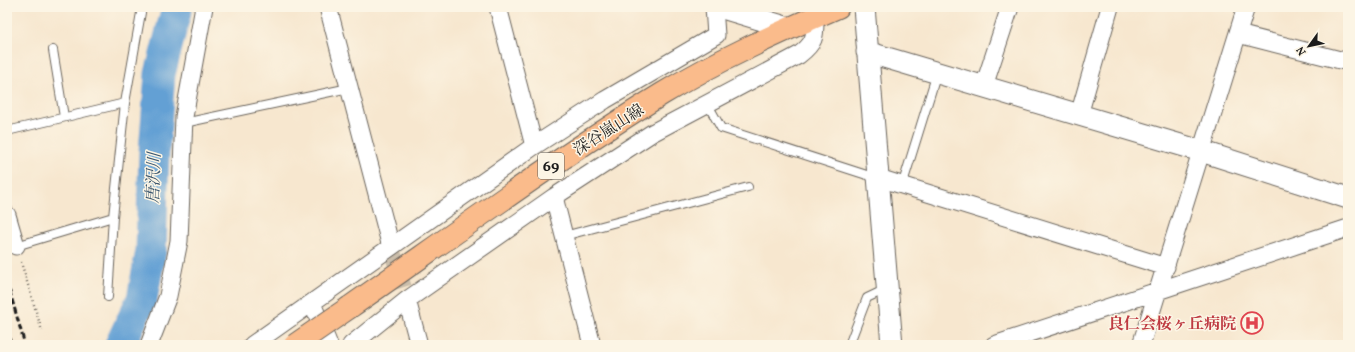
<svg xmlns="http://www.w3.org/2000/svg" width="1355" height="352" viewBox="0 0 1355 352" font-family="Vollkorn,'Noto Serif JP',serif">
	<style>
		.lines { fill: none; stroke-linecap: round; stroke-linejoin: round }
		.river { stroke: #63a0d4; stroke-width: 31 }
		.minor-tunnel { stroke: #cbbeab; stroke-width: 17; stroke-dasharray: 17 8; stroke-linecap: butt }
		.service-casing { stroke: #69635b; stroke-width: 10 }
		.minor-casing { stroke: #69635b; stroke-width: 19 }
		.tertiary-casing { stroke: #69635b; stroke-width: 23 }
		.primary-casing { stroke: #69635b; stroke-width: 24 }
		.path { stroke: #69635b; stroke-width: 2.5; stroke-dasharray: 1 3; stroke-linecap: butt }
		.service { stroke: #fff; stroke-width: 8 }
		.minor { stroke: #fff; stroke-width: 17 }
		.tertiary { stroke: #fff; stroke-width: 21 }
		.primary { stroke: #fabb8b; stroke-width: 22 }
		.rail { stroke: #1c1c1c; stroke-width: 3; stroke-dasharray: 6 3; stroke-linecap: butt }
		.primary-bridge-casing { stroke: #69635b; stroke-width: 24; stroke-linecap: butt }
		.primary-bridge { stroke: #fabb8b; stroke-width: 22 }
		.labels { text-anchor: middle; stroke-width: 3; stroke-linejoin: round; paint-order: stroke }
		.shield { fill: #fcf5e5; stroke: #5f5d58; stroke-width: 1 }
		.shield-label { font-size: 15px; font-weight: bold; fill: #1c1c1c }
		.street-label { font-size: 16px; fill: #1c1c1c; stroke: #fcf5e5 }
		.health-label { font-size: 16px; font-weight: bold; fill: #be3a42; stroke: #fcf5e5; text-anchor: end }
		.water-label { font-size: 17px; font-style: italic; fill: #3c576f; stroke: #fcf5e5 }
	</style>
	<rect width="100%" height="100%" fill="#fcf5e5"/>
	<filter id="ink" filterUnits="userSpaceOnUse"><feTurbulence type="fractalNoise" baseFrequency=".025" numOctaves="2"/><feDisplacementMap in="SourceGraphic" scale="8" xChannelSelector="R" yChannelSelector="G"/><feConvolveMatrix kernelMatrix="1 2 1 2 8 2 1 2 1" color-interpolation-filters="sRGB"/></filter>
	<filter id="wash" filterUnits="userSpaceOnUse"><feTurbulence type="fractalNoise" baseFrequency=".012" numOctaves="4" result="noise"/><feDisplacementMap in="SourceGraphic" scale="16" xChannelSelector="R" yChannelSelector="G"/><feGaussianBlur stdDeviation="0.9" result="paint"/><feColorMatrix in="noise" values="0 0 0 0 0 0 0 0 0 0 0 0 0 0 0 0 0 1.4 0 .05"/><feComposite in="paint" operator="in"/></filter>
	<g filter="url(#wash)">
		<rect width="100%" height="100%" fill="#f7e7cf"/>
		<g class="lines">
			<!-- river -->
			<path class="river" d="M120,345L142,299L151,251L154,152L160,74L177,7"/>
		</g>
	</g>
	<g filter="url(#ink)">
		<g class="lines">
			<!-- minor-tunnel -->
			<path class="minor-tunnel" d="M391,247L407,300"/>
			<!-- service casing -->
			<g class="service-casing">
				<path id="service" d="M53,50L64,117
					M707,103L721,128L876,178
					M184,123L349,88
					M7,131L125,103
					M902,186L937,73
					M564,236L748,187
					M16,246L113,217
					M108,297L113,217L125,103L142,7
					M849,345L867,298L886,289"/>
			</g>
			<!-- minor casing -->
			<g class="minor-casing">
				<path id="minor" d="M328,7L391,247
					M498,7L534,146
					M1238,34L1348,62
					M984,86L1010,7
					M1079,115L1110,7
					M879,178L1166,267
					M554,197L592,345
					M7,215L16,246
					M407,300L419,345
					M312,303L329,345
					M149,345L168,296L179,241L184,117L204,7
					M252,345L534,146L605,100L716,35L714,7
					M351,345L407,300L554,197L652,133L799,55C816,42 815,36 815,17
					M994,345L1348,228
					M1141,345L1246,7"/>
			</g>
			<!-- tertiary casing -->
			<g class="tertiary-casing">
				<path id="tertiary" d="M719,7L789,28
					M864,7L892,345
					M867,52L1201,151L1348,198"/>
			</g>
			<!-- primary casing -->
			<g class="primary-casing">
				<path id="primary" d="M350,307C453,235 555,160 662,94C718,60 778,33 838,7"/>
			</g>
			<!-- path -->
			<path class="path" d="M21,262L42,331"/>
			<!-- service -->
			<use href="#service" class="service"/>
			<!-- minor -->
			<use href="#minor" class="minor"/>
			<!-- tertiary -->
			<use href="#tertiary" class="tertiary"/>
			<!-- primary -->
			<use href="#primary" class="primary"/>
			<!-- rail -->
			<path class="rail" d="M7,282L25,345
				M7,329L11,345"/>
			<!-- primary-bridge casing -->
			<g class="primary-bridge-casing">
				<path id="primary-bridge" d="M295,345L350,307"/>
			</g>
			<!-- primary-bridge -->
			<use href="#primary-bridge" class="primary-bridge"/>
		</g>
	</g>
	<!-- icons -->
	<defs>
		<g id="hospital-ring" transform="scale(1.15)"><circle r="9.5" fill="#fcf5e5" stroke="#e0444e" stroke-width="1.5"/><path d="M-5-5h3v3.5h4V-5h3V5h-3V1.5h-4V5h-3Z" fill="#e0444e"/></g>
	</defs>
	<g fill-rule="evenodd">
		<use href="#hospital-ring" x="1252" y="323"/>
	</g>
	<g class="labels">
		<!-- shield labels -->
		<rect class="shield" x="538" y="153" width="26" height="26" rx="3"/>
		<g class="shield-label">
			<text x="551" y="171">69</text>
		</g>
		<!-- street labels -->
		<g class="street-label">
			<text transform="translate(608 129) rotate(-33)" y="6">深谷嵐山線</text>
		</g>
		<!-- health labels -->
		<g class="health-label">
			<text x="1236" y="329">良仁会桜ヶ丘病院</text>
		</g>
		<!-- water labels -->
		<g class="water-label">
			<text transform="translate(153 178) rotate(-88)" y="6">唐沢川</text>
		</g>
	</g>
	<!-- margin -->
	<rect width="1355" height="352" fill="none" stroke="#fcf5e5" stroke-width="24"/>
	<!-- north arrow -->
	<g transform="translate(1309 46) rotate(237)" stroke="#fcf5e5" stroke-width="3" paint-order="stroke">
	<path d="M0-3L7 15L0 10L-7 15Z" fill="#1c1c1c"/>
	<text y="-6" font-size="11" font-weight="bold" text-anchor="middle" fill="#1c1c1c">N</text>
	</g>
</svg>
